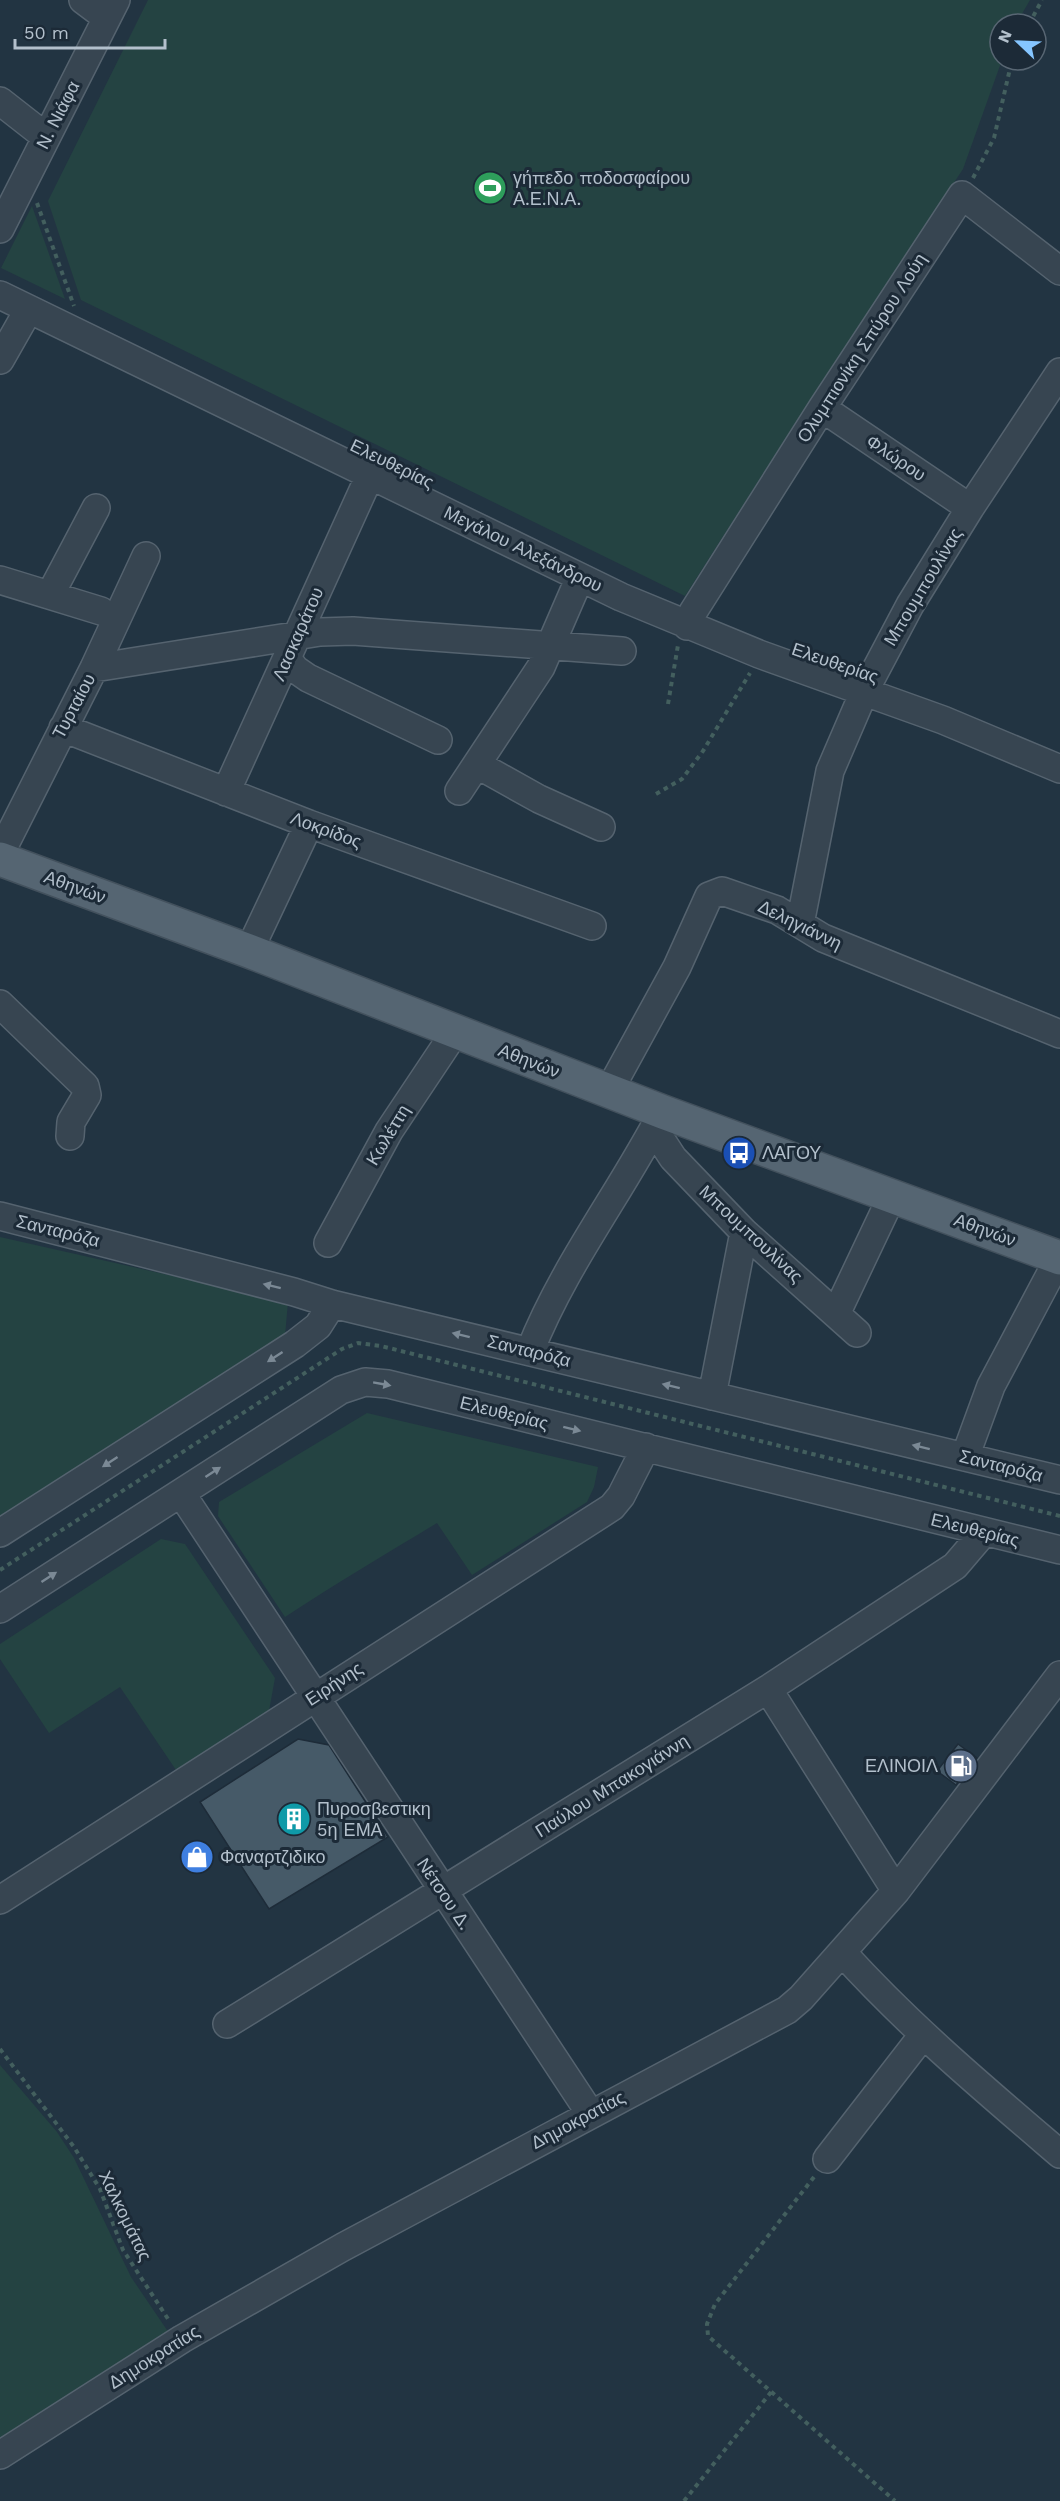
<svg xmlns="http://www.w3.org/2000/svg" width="1060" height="2501" viewBox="0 0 1060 2501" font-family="'Work Sans',sans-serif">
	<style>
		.green { fill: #244342 }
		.building { fill: #465a68; stroke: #1e2c39; stroke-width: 1.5 }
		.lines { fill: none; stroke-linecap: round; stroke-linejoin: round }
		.minor-casing { stroke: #55636f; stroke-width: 30 }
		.major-casing { stroke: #43515d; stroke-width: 36 }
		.path { stroke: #435f5e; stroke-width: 4; stroke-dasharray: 4.5 4.5; stroke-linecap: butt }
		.minor { stroke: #374551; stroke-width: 27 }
		.major { stroke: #556572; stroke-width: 33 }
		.oneway { fill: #7b8995 }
		.labels { text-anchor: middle; stroke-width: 6; stroke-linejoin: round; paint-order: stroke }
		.street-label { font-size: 18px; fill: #b3c0cc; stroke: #1c2a37 }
		.poi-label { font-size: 18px; fill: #b3c0cc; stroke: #1c2a37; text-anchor: start }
	</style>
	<rect width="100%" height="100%" fill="#223442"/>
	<!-- green -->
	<path class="green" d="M148,0H1030L1016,24H1000V60H1002L963,169L802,413L685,596L81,300L48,201Z
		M32,206L65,299L1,268Z
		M0,1237L288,1302L285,1336L0,1519Z
		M367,1413L598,1467L594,1487L587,1502L472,1575L437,1523C386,1554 335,1584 285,1617L218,1516L219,1502Z
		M161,1539L185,1544L275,1678L269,1711L176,1770L120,1687L49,1733L0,1659V1644Z
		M0,2065L57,2132L74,2158L131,2277L169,2333L0,2443Z"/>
	<!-- building -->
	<path class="building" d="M298,1739L329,1745L388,1837L269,1909L200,1802Z
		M958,1744L977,1758L956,1785L937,1771Z"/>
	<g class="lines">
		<!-- minor casing -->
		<g class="minor-casing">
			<path id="minor" d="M83,0L107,18
				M0,101L46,137
				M0,229L116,0
				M0,295L621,597L759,654L943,720L1060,769
				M0,360L29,309
				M822,408L970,508
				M0,580L101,611
				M50,595L96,508
				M687,626L693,612L822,408L962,195L1060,271
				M287,658L295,669L308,678L438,740
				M94,668L320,632L353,631L622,651
				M63,728L309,824L592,926
				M478,765L539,799L601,827
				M459,791L541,667L580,577
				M226,792L370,475
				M0,854L94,668L146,556
				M800,924L830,771L864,692L910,605L970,508L1060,372
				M249,951L309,824
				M0,1004L85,1086L87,1095L71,1122L70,1136
				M609,1091L677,967L709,896L722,891L777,910L823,938L1060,1034
				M654,1129L673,1158L744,1232L857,1333
				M0,1216L294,1292L332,1304L1060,1480
				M328,1243L389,1131L455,1032
				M837,1312L892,1196
				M530,1351C563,1267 619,1195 661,1115
				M712,1396L744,1232
				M965,1457L991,1386L1059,1258
				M181,1493L590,2113
				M0,1533L295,1344L318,1326L332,1304
				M0,1609L341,1390L365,1382L388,1384L1060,1550
				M768,1689L896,1891
				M0,1900L612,1507L621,1496L646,1447
				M842,1952C909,2026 984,2089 1060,2154
				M227,2024L768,1689L955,1566L984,1532
				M827,2159L923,2035
				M0,2455L182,2339L343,2247L787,2010L801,1998L896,1891L1060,1675"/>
		</g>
		<!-- major casing -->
		<g class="major-casing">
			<path id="major" d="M0,859L249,951L663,1112L1060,1258"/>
		</g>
		<!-- path -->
		<path class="path" d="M1029,24L1042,0
			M973,178L994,138L1012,60
			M37,203L74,306
			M668,704L678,645
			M656,794L682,779L703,751L750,673
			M0,1570L342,1349L358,1343L381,1346L1060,1516
			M0,2049L74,2147L100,2189L123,2250L170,2322
			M814,2177L715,2304L707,2324L708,2336L895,2501
			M684,2501L772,2391"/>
		<!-- minor -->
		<use href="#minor" class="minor"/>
		<!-- major -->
		<use href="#major" class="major"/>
	</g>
	<!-- one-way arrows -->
	<defs><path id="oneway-solid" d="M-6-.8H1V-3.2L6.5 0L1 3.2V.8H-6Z" transform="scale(1.5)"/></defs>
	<g class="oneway">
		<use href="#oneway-solid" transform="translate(272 1286) rotate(-166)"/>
		<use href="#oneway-solid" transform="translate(461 1335) rotate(-166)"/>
		<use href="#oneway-solid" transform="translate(275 1357) rotate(147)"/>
		<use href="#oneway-solid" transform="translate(382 1384) rotate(10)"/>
		<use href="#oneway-solid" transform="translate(671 1386) rotate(-166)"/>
		<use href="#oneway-solid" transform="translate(572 1429) rotate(14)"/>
		<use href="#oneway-solid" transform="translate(921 1447) rotate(-166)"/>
		<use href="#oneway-solid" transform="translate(110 1462) rotate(147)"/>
		<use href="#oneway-solid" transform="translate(213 1472) rotate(-33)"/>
		<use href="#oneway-solid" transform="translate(49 1577) rotate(-33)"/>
	</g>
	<!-- icons -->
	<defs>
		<g id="stadium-disc" transform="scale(1.725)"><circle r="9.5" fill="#2e9e5b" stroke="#1c2a37"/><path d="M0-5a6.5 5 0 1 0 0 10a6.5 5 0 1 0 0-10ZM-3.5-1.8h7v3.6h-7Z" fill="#fff"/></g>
		<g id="bus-disc" transform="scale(1.725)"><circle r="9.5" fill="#1a4fb4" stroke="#1c2a37"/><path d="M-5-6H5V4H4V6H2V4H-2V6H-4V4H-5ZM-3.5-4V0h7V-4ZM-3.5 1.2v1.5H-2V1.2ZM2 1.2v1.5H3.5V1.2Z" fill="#fff"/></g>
		<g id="fuel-disc" transform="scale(1.725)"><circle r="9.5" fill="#5c6f8a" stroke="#1c2a37"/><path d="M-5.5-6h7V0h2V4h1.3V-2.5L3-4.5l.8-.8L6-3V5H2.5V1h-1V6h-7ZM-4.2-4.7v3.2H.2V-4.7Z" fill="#fff"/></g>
		<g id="building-disc" transform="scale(1.725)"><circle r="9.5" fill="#0f9aa8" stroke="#1c2a37"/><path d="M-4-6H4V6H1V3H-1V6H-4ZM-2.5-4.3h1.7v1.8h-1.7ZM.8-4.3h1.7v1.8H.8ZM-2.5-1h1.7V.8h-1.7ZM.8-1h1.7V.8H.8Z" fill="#fff"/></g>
		<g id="shop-disc" transform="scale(1.725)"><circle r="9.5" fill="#3f7fe0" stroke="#1c2a37"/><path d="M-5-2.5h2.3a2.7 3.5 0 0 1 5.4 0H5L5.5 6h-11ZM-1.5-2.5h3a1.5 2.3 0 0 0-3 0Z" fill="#fff"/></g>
	</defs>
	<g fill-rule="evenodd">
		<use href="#stadium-disc" x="490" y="188"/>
		<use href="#bus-disc" x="739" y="1153"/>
		<use href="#fuel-disc" x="961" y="1766"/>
		<use href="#building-disc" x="294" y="1819"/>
		<use href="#shop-disc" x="197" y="1857"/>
	</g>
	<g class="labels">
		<!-- street labels -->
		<g class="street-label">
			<text transform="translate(58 115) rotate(-63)" y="6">Ν. Νιάφα</text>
			<text transform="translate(862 348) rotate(-57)" y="6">Ολυμπιονίκη Σπύρου Λούη</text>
			<text transform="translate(896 458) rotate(34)" y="6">Φλώρου</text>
			<text transform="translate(392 464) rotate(26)" y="6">Ελευθερίας</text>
			<text transform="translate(523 549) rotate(26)" y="6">Μεγάλου Αλεξάνδρου</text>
			<text transform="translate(923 587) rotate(-59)" y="6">Μπουμπουλίνας</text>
			<text transform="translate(298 634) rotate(-66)" y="6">Λασκαράτου</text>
			<text transform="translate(835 663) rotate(19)" y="6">Ελευθερίας</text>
			<text transform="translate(74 706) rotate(-62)" y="6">Τυρταίου</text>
			<text transform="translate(326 830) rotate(20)" y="6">Λοκρίδος</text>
			<text transform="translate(75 887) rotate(20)" y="6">Αθηνών</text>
			<text transform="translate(800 925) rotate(26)" y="6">Δεληγιάννη</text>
			<text transform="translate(529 1061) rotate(21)" y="6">Αθηνών</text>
			<text transform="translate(388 1135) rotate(-59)" y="6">Κωλέττη</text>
			<text transform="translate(985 1230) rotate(20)" y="6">Αθηνών</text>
			<text transform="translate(58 1231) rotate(14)" y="6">Σανταρόζα</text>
			<text transform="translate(751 1234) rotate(43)" y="6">Μπουμπουλίνας</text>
			<text transform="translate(529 1351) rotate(14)" y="6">Σανταρόζα</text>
			<text transform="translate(504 1413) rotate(14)" y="6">Ελευθερίας</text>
			<text transform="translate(1001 1466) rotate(14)" y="6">Σανταρόζα</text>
			<text transform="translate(975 1530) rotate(14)" y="6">Ελευθερίας</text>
			<text transform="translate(334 1684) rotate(-33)" y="6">Ειρήνης</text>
			<text transform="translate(612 1786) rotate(-32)" y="6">Παύλου Μπακογιάννη</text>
			<text transform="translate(444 1894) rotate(56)" y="6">Νέτσου Δ.</text>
			<text transform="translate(578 2120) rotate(-28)" y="6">Δημοκρατίας</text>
			<text transform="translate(125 2216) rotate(64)" y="6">Χαλκομάτας</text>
			<text transform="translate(154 2357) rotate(-32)" y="6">Δημοκρατίας</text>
		</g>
		<!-- poi labels -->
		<g class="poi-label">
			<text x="513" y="184">γήπεδο ποδοσφαίρου<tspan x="513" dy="21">Α.Ε.Ν.Α.</tspan></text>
			<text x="762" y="1159">ΛΑΓΟΥ</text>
			<text x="938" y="1772" text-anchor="end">ΕΛΙΝΟΙΛ</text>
			<text x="317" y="1815">Πυροσβεστικη<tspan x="317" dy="21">5η ΕΜΑ</tspan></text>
			<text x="220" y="1863">Φαναρτζιδικο</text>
		</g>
	</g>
	<!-- north arrow -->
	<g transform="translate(1018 42) rotate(293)"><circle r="28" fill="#1c2a37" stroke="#586673" stroke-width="1.5"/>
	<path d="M0-4.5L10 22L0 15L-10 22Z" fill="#85c5ff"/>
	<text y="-9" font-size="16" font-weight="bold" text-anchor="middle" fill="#b3c0cc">N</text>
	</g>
	<!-- scale -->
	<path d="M15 39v9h150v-9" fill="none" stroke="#b3c0cc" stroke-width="3"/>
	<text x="24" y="39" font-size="18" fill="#b3c0cc" stroke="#1c2a37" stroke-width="4.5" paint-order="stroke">50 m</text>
</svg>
